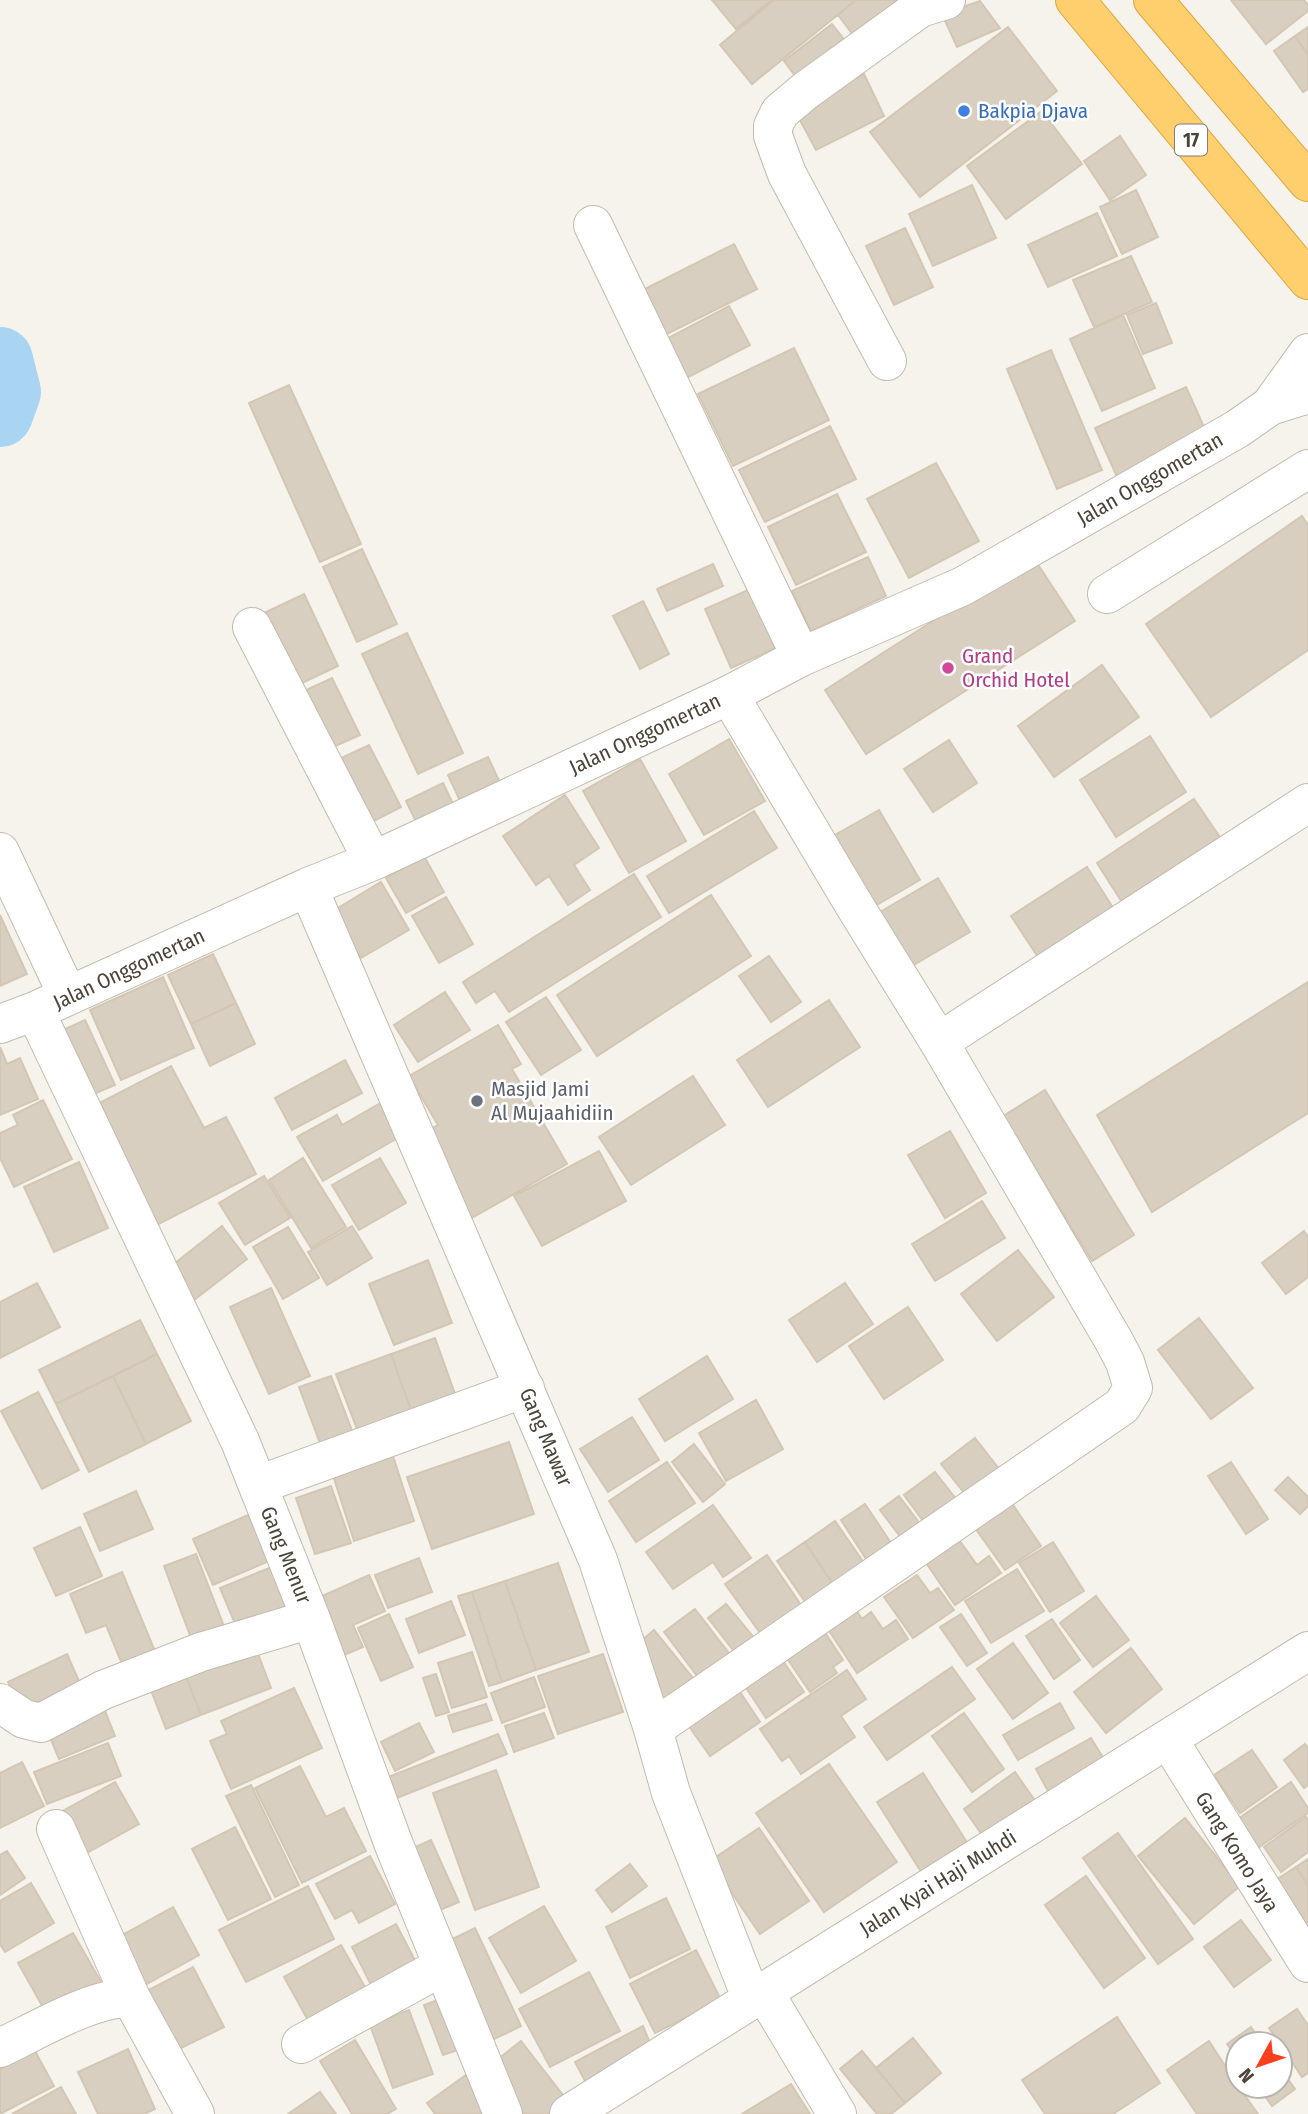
<svg xmlns="http://www.w3.org/2000/svg" width="1308" height="2114" viewBox="0 0 1308 2114" font-family="'Fira Sans Condensed',sans-serif">
	<style>
		.lines { fill: none; stroke-linecap: round; stroke-linejoin: round }
		.river { stroke: #a9d4f2; stroke-width: 66 }
		.building { fill: #d8cfc1; stroke: #d3c7b4; stroke-width: 2 }
		.minor-casing { stroke: #c2bbae; stroke-width: 40 }
		.highway-casing { stroke: #e0a43c; stroke-width: 40 }
		.minor { stroke: #fff; stroke-width: 38 }
		.highway { stroke: #ffcf6e; stroke-width: 38 }
		.shop-dot { fill: #3f7fe0; stroke: #fff; stroke-width: 2.5 }
		.hotel-dot { fill: #d1479c; stroke: #fff; stroke-width: 2.5 }
		.worship-dot { fill: #6b7280; stroke: #fff; stroke-width: 2.5 }
		.labels { text-anchor: middle; stroke-width: 5; stroke-linejoin: round; paint-order: stroke }
		.shield { fill: #fff; stroke: #817c74; stroke-width: 2 }
		.shield-label { font-size: 19px; font-weight: bold; fill: #4b4439 }
		.shop-label { font-size: 21px; fill: #366cbe; stroke: #fff; text-anchor: start }
		.street-label { font-size: 21px; fill: #4b4439; stroke: #fff }
		.hotel-label { font-size: 21px; fill: #b23c85; stroke: #fff; text-anchor: start }
		.worship-label { font-size: 21px; fill: #5b616d; stroke: #fff; text-anchor: start }
	</style>
	<rect width="100%" height="100%" fill="#f6f3ec"/>
	<g class="lines">
		<!-- river -->
		<path class="river" d="M0,360L8,392L0,414"/>
	</g>
	<!-- building -->
	<path class="building" d="M712,0H771L736,29Z
		M774,0H856L752,84L720,45Z
		M856,0H915L860,44L838,15Z
		M1231,0H1304L1308,5V11L1266,44Z
		M980,1L1000,28L957,47L942,14Z
		M832,24L851,48L802,85L784,61Z
		M1008,27L1057,91L920,197L870,132Z
		M1308,27V55L1295,36Z
		M1295,36L1308,55V89L1303,92L1274,51Z
		M864,74L884,116L816,150L794,109Z
		M1042,111L1082,164L1006,219L967,166Z
		M1120,136L1146,175L1110,200L1084,161Z
		M972,185L996,238L933,266L909,214Z
		M1136,190L1158,237L1122,254L1100,207Z
		M1097,213L1117,256L1048,287L1028,245Z
		M905,228L933,287L894,305L866,246Z
		M734,244L757,289L655,340L633,295Z
		M1131,256L1152,302L1094,327L1073,280Z
		M1156,303L1172,343L1143,354L1127,315Z
		M729,306L750,345L677,383L657,344Z
		M1123,315L1155,388L1102,411L1070,339Z
		M794,348L829,420L733,466L698,394Z
		M1051,350L1102,470L1057,489L1007,369Z
		M289,385L361,544L320,562L249,403Z
		M1186,387L1209,438L1118,479L1095,428Z
		M830,426L856,479L765,522L739,470Z
		M936,463L979,541L909,578L867,499Z
		M837,494L866,552L796,585L768,527Z
		M1302,516L1308,525V650L1211,717L1146,624Z
		M362,549L397,624L357,642L323,567Z
		M868,557L886,596L811,631L792,591Z
		M1033,557L1075,621L866,754L825,690Z
		M713,564L723,586L667,611L657,589Z
		M757,586L783,645L731,668L705,609Z
		M304,594L338,666L298,685L264,613Z
		M643,601L669,654L640,669L613,616Z
		M407,633L463,753L418,774L362,654Z
		M1102,665L1139,717L1054,777L1018,726Z
		M332,678L360,735L329,749L302,692Z
		M1150,736L1186,792L1116,837L1080,780Z
		M729,739L765,801L704,835L669,774Z
		M949,740L977,783L933,812L904,769Z
		M369,745L401,807L366,825L335,761Z
		M488,757L507,798L467,816L448,775Z
		M640,759L686,841L629,873L583,791Z
		M443,783L456,810L419,828L406,801Z
		M565,795L599,848L574,865L590,890L568,905L549,876L536,885L503,836Z
		M1194,799L1228,849L1129,913L1097,863Z
		M879,810L920,880L875,906L833,836Z
		M754,811L777,848L669,913L647,876Z
		M424,856L444,892L406,913L386,878Z
		M1087,867L1117,914L1042,963L1011,916Z
		M634,874L661,917L509,1012L495,991L476,1003L463,982Z
		M938,878L970,932L912,966L880,912Z
		M381,882L409,930L361,958L333,911Z
		M711,895L751,956L597,1056L557,995Z
		M446,897L473,944L439,963L412,916Z
		M0,915L27,974L0,986Z
		M213,954L236,1003L191,1024L168,975Z
		M769,956L801,1002L771,1022L739,976Z
		M163,977L194,1048L121,1080L90,1010Z
		M1308,982V1113L1152,1212L1097,1115Z
		M445,992L470,1030L418,1062L394,1025Z
		M546,997L581,1050L541,1075L506,1022Z
		M829,1000L860,1047L768,1107L737,1060Z
		M236,1003L255,1044L210,1066L191,1024Z
		M85,1020L115,1085L82,1099L52,1035Z
		M498,1025L521,1064L512,1069L567,1164L470,1219L422,1134L438,1125L409,1076Z
		M0,1047L7,1064L20,1058L38,1099L0,1115Z
		M345,1060L362,1093L292,1130L275,1098Z
		M171,1066L204,1128L226,1117L256,1174L149,1229L86,1110Z
		M693,1076L725,1125L631,1185L599,1137Z
		M1045,1090L1134,1235L1092,1261L1003,1116Z
		M43,1100L72,1159L14,1187L0,1158V1133L18,1125L13,1115Z
		M384,1101L403,1135L323,1181L297,1137L337,1115L342,1125Z
		M950,1131L986,1193L945,1218L908,1155Z
		M599,1151L626,1201L542,1246L514,1196Z
		M303,1158L346,1227L311,1248L269,1180Z
		M380,1158L406,1203L359,1230L332,1185Z
		M79,1162L108,1228L54,1252L24,1187Z
		M264,1176L290,1218L245,1245L219,1203Z
		M982,1201L1005,1238L935,1281L912,1244Z
		M222,1226L247,1259L194,1300L169,1268Z
		M352,1226L372,1258L327,1285L308,1252Z
		M288,1227L319,1278L283,1299L253,1247Z
		M1304,1231L1308,1237V1277L1286,1294L1262,1263Z
		M1018,1250L1054,1297L997,1341L961,1294Z
		M428,1260L452,1323L394,1345L369,1284Z
		M37,1283L60,1327L0,1358V1302Z
		M845,1283L873,1324L817,1362L789,1320Z
		M271,1288L310,1376L269,1394L230,1307Z
		M908,1307L943,1360L884,1399L849,1346Z
		M1199,1318L1253,1388L1211,1419L1158,1350Z
		M140,1320L157,1354L56,1404L39,1370Z
		M435,1338L455,1394L411,1410L391,1354Z
		M157,1354L191,1421L146,1444L113,1376Z
		M391,1354L411,1410L357,1429L336,1374Z
		M707,1356L733,1399L665,1441L639,1399Z
		M113,1376L146,1444L89,1472L56,1404Z
		M331,1376L353,1433L321,1446L299,1387Z
		M38,1392L79,1470L42,1489L1,1411Z
		M756,1400L783,1449L726,1481L699,1433Z
		M632,1417L659,1460L608,1492L580,1449Z
		M975,1438L1007,1479L973,1504L941,1464Z
		M509,1442L534,1514L432,1549L407,1477Z
		M694,1444L725,1484L703,1502L672,1462Z
		M391,1450L414,1521L354,1541L331,1469Z
		M667,1462L695,1503L636,1542L609,1501Z
		M1231,1462L1268,1519L1246,1534L1208,1476Z
		M935,1472L964,1509L932,1533L904,1495Z
		M1288,1477L1308,1497V1506L1300,1514L1275,1490Z
		M331,1486L351,1543L315,1554L296,1498Z
		M136,1491L153,1529L100,1551L84,1514Z
		M899,1496L924,1529L905,1543L880,1510Z
		M1011,1502L1041,1546L1005,1570L975,1528Z
		M865,1504L895,1549L870,1565L841,1520Z
		M713,1505L751,1558L723,1577L713,1562L673,1589L646,1552Z
		M248,1515L269,1561L213,1585L193,1539Z
		M835,1521L873,1576L842,1598L805,1542Z
		M80,1527L102,1576L56,1596L34,1548Z
		M955,1534L977,1565L989,1556L1001,1573L955,1605L922,1557Z
		M805,1542L842,1598L815,1616L777,1561Z
		M1053,1542L1084,1591L1050,1612L1019,1563Z
		M196,1554L227,1634L194,1646L164,1566Z
		M767,1555L803,1608L763,1637L725,1584Z
		M419,1558L432,1592L388,1608L375,1575Z
		M284,1562L303,1606L239,1633L220,1588Z
		M558,1563L589,1652L536,1670L505,1581Z
		M1017,1569L1044,1611L991,1643L965,1601Z
		M122,1572L157,1656L124,1669L106,1625L86,1633L70,1594Z
		M369,1575L385,1611L353,1625L363,1647L337,1658L311,1601Z
		M917,1575L930,1593L938,1588L954,1610L913,1638L884,1597Z
		M505,1581L536,1670L502,1682L472,1592Z
		M472,1592L502,1682L489,1686L458,1596Z
		M1096,1596L1129,1640L1093,1667L1060,1623Z
		M451,1601L465,1635L419,1653L406,1619Z
		M850,1601L862,1619L871,1612L883,1629L896,1620L908,1639L857,1673L822,1620Z
		M726,1604L756,1640L737,1655L708,1618Z
		M695,1609L732,1657L701,1681L664,1632Z
		M389,1614L413,1667L381,1681L358,1628Z
		M961,1614L987,1653L967,1666L940,1627Z
		M1052,1619L1080,1660L1054,1679L1026,1636Z
		M818,1622L843,1660L833,1667L837,1673L810,1692L780,1648Z
		M654,1630L693,1678L664,1701L644,1676L634,1647Z
		M252,1638L271,1688L201,1715L182,1666Z
		M1013,1643L1048,1693L1013,1719L977,1669Z
		M1131,1648L1162,1689L1106,1733L1074,1692Z
		M775,1649L804,1692L766,1718L737,1674Z
		M472,1652L487,1697L452,1708L438,1663Z
		M67,1654L82,1688L23,1716L8,1682Z
		M603,1654L623,1712L558,1734L538,1676Z
		M182,1666L201,1715L166,1729L147,1680Z
		M952,1667L975,1699L887,1760L864,1727Z
		M847,1670L866,1699L841,1716L855,1737L801,1774L789,1756L782,1761L760,1729Z
		M436,1674L449,1712L436,1716L423,1678Z
		M534,1677L545,1707L502,1723L491,1693Z
		M730,1677L760,1722L710,1756L679,1712Z
		M294,1688L322,1748L231,1789L210,1741L227,1734L221,1721Z
		M101,1701L115,1736L59,1759L44,1723Z
		M1060,1703L1074,1728L1018,1760L1003,1735Z
		M486,1704L492,1720L453,1732L448,1716Z
		M544,1713L554,1738L514,1752L505,1726Z
		M964,1713L1004,1769L972,1792L932,1736Z
		M419,1723L434,1752L395,1771L381,1742Z
		M498,1734L507,1754L397,1798L388,1777Z
		M1091,1738L1110,1769L1054,1802L1036,1769Z
		M108,1743L121,1776L47,1804L34,1772Z
		M1305,1744L1308,1748V1785L1304,1788L1284,1760Z
		M1252,1750L1277,1787L1240,1813L1214,1775Z
		M22,1762L44,1806L0,1828V1773Z
		M829,1764L897,1862L824,1912L756,1813Z
		M300,1766L326,1817L344,1808L366,1851L302,1883L255,1788Z
		M496,1770L539,1887L475,1910L433,1793Z
		M1015,1772L1036,1802L985,1839L964,1809Z
		M923,1773L973,1852L927,1881L877,1802Z
		M115,1782L139,1824L76,1859L52,1817Z
		M1291,1782L1308,1808V1813L1255,1850L1235,1821Z
		M251,1785L299,1885L275,1897L226,1796Z
		M1306,1817L1308,1820V1852L1281,1872L1264,1847Z
		M1185,1818L1240,1886L1194,1924L1138,1856Z
		M235,1827L271,1899L228,1920L192,1849Z
		M759,1828L809,1901L760,1934L710,1861Z
		M1118,1833L1193,1939L1158,1964L1083,1858Z
		M431,1840L459,1902L433,1913L406,1851Z
		M7,1851L25,1878L0,1895V1855Z
		M370,1856L395,1904L359,1923L352,1910L335,1919L316,1884Z
		M1308,1859V1885L1296,1867Z
		M630,1864L647,1886L612,1912L596,1890Z
		M1296,1867L1308,1885V1935L1273,1882Z
		M1086,1876L1145,1958L1104,1988L1045,1905Z
		M31,1883L54,1923L5,1952L0,1944V1901Z
		M308,1886L334,1939L246,1982L219,1930Z
		M666,1898L690,1949L630,1978L606,1927Z
		M544,1906L576,1961L521,1993L489,1938Z
		M173,1907L199,1955L136,1990L110,1942Z
		M1241,1920L1271,1960L1234,1987L1204,1947Z
		M396,1924L418,1966L373,1989L352,1947Z
		M475,1928L521,2026L490,2041L444,1943Z
		M73,1933L104,1987L49,2018L18,1963Z
		M341,1945L368,1992L310,2024L284,1977Z
		M696,1950L721,2000L655,2033L630,1984Z
		M193,1967L224,2027L173,2052L143,1993Z
		M589,1972L620,2031L550,2067L519,2009Z
		M448,1996L467,2047L443,2055L424,2005Z
		M1297,2009L1308,2025V2073L1302,2077L1269,2028Z
		M409,2010L433,2074L393,2088L370,2025Z
		M1117,2017L1160,2083L1113,2114H1045L1022,2080Z
		M643,2026L655,2055L592,2094L575,2062Z
		M1251,2027L1263,2044H1238V2059L1227,2044Z
		M913,2038L941,2073L905,2103L876,2068Z
		M355,2040L396,2109L387,2114H352L320,2061Z
		M521,2041L570,2104L557,2114H524L488,2067Z
		M1209,2041L1238,2086L1258,2114H1197L1167,2070Z
		M128,2049L155,2109L144,2114H98L78,2072Z
		M35,2051L54,2086L0,2114V2069Z
		M862,2051L905,2103L891,2114H877L840,2069Z
		M1280,2068L1295,2089L1272,2106L1258,2086H1280Z
		M466,2075L494,2114H435L427,2103Z
		M791,2084L810,2114H742Z
		M61,2087L76,2114H12Z
		M320,2092L336,2114H288Z"/>
	<g class="lines">
		<!-- minor casing -->
		<g class="minor-casing">
			<path id="minor" d="M593,225L801,657
				M887,361L787,174L773,136V126L780,112L805,91L920,8L946,0
				M1270,406L1308,353
				M1107,594L1308,469
				M252,627L373,861
				M0,852L68,996
				M308,887L598,1560L653,1729L671,1793L752,2000
				M35,1011L240,1441L311,1619L394,1845L503,2114
				M0,1024L35,1011L308,887L373,861L729,695L801,657L963,586L1237,429L1270,406L1308,394
				M939,1042L1308,803
				M258,1485L525,1388
				M0,1703L24,1719L41,1723L103,1690L201,1652L311,1619
				M653,1729L1122,1406L1133,1388L1125,1362L1114,1341L939,1042L856,908L729,695
				M1168,1739L1308,1963
				M56,1829L131,1998L195,2114
				M764,1992L837,2114
				M301,2044L443,1966
				M0,2048C34,2032 94,1996 131,1998
				M569,2114L1308,1651"/>
		</g>
		<!-- highway casing -->
		<g class="highway-casing">
			<path id="highway" d="M1075,0L1308,280
				M1153,0L1308,182"/>
		</g>
		<!-- minor -->
		<use href="#minor" class="minor"/>
		<!-- highway -->
		<use href="#highway" class="highway"/>
	</g>
	<!-- markers -->
	<circle class="shop-dot" cx="964" cy="111" r="7"/>
	<circle class="hotel-dot" cx="948" cy="668" r="7"/>
	<circle class="worship-dot" cx="477" cy="1101" r="7"/>
	<g class="labels">
		<!-- shield labels -->
		<rect class="shield" x="1175" y="124.5" width="32" height="31" rx="5"/>
		<g class="shield-label">
			<text x="1191" y="147">17</text>
		</g>
		<!-- shop labels -->
		<g class="shop-label">
			<text x="978" y="118">Bakpia Djava</text>
		</g>
		<!-- street labels -->
		<g class="street-label">
			<text transform="translate(1150 479) rotate(-30)" y="7">Jalan Onggomertan</text>
			<text transform="translate(645 734) rotate(-25)" y="7">Jalan Onggomertan</text>
			<text transform="translate(129 969) rotate(-25)" y="7">Jalan Onggomertan</text>
			<text transform="translate(546 1437) rotate(67)" y="7">Gang Mawar</text>
			<text transform="translate(286 1555) rotate(68)" y="7">Gang Menur</text>
			<text transform="translate(1237 1852) rotate(58)" y="7">Gang Komo Jaya</text>
			<text transform="translate(938 1883) rotate(-32)" y="7">Jalan Kyai Haji Muhdi</text>
		</g>
		<!-- hotel labels -->
		<g class="hotel-label">
			<text x="962" y="663">Grand<tspan x="962" dy="24">Orchid Hotel</tspan></text>
		</g>
		<!-- worship labels -->
		<g class="worship-label">
			<text x="491" y="1096">Masjid Jami<tspan x="491" dy="24">Al Mujaahidiin</tspan></text>
		</g>
	</g>
	<!-- north arrow -->
	<g transform="translate(1259 2065) rotate(230)"><circle r="33" fill="#ffffff" stroke="#b7b4b0" stroke-width="2"/>
	<path d="M0-5L12 26L0 18L-12 26Z" fill="#fc3f1d"/>
	<text y="-10" font-size="19" font-weight="bold" text-anchor="middle" fill="#4b4439">N</text>
	</g>
</svg>
